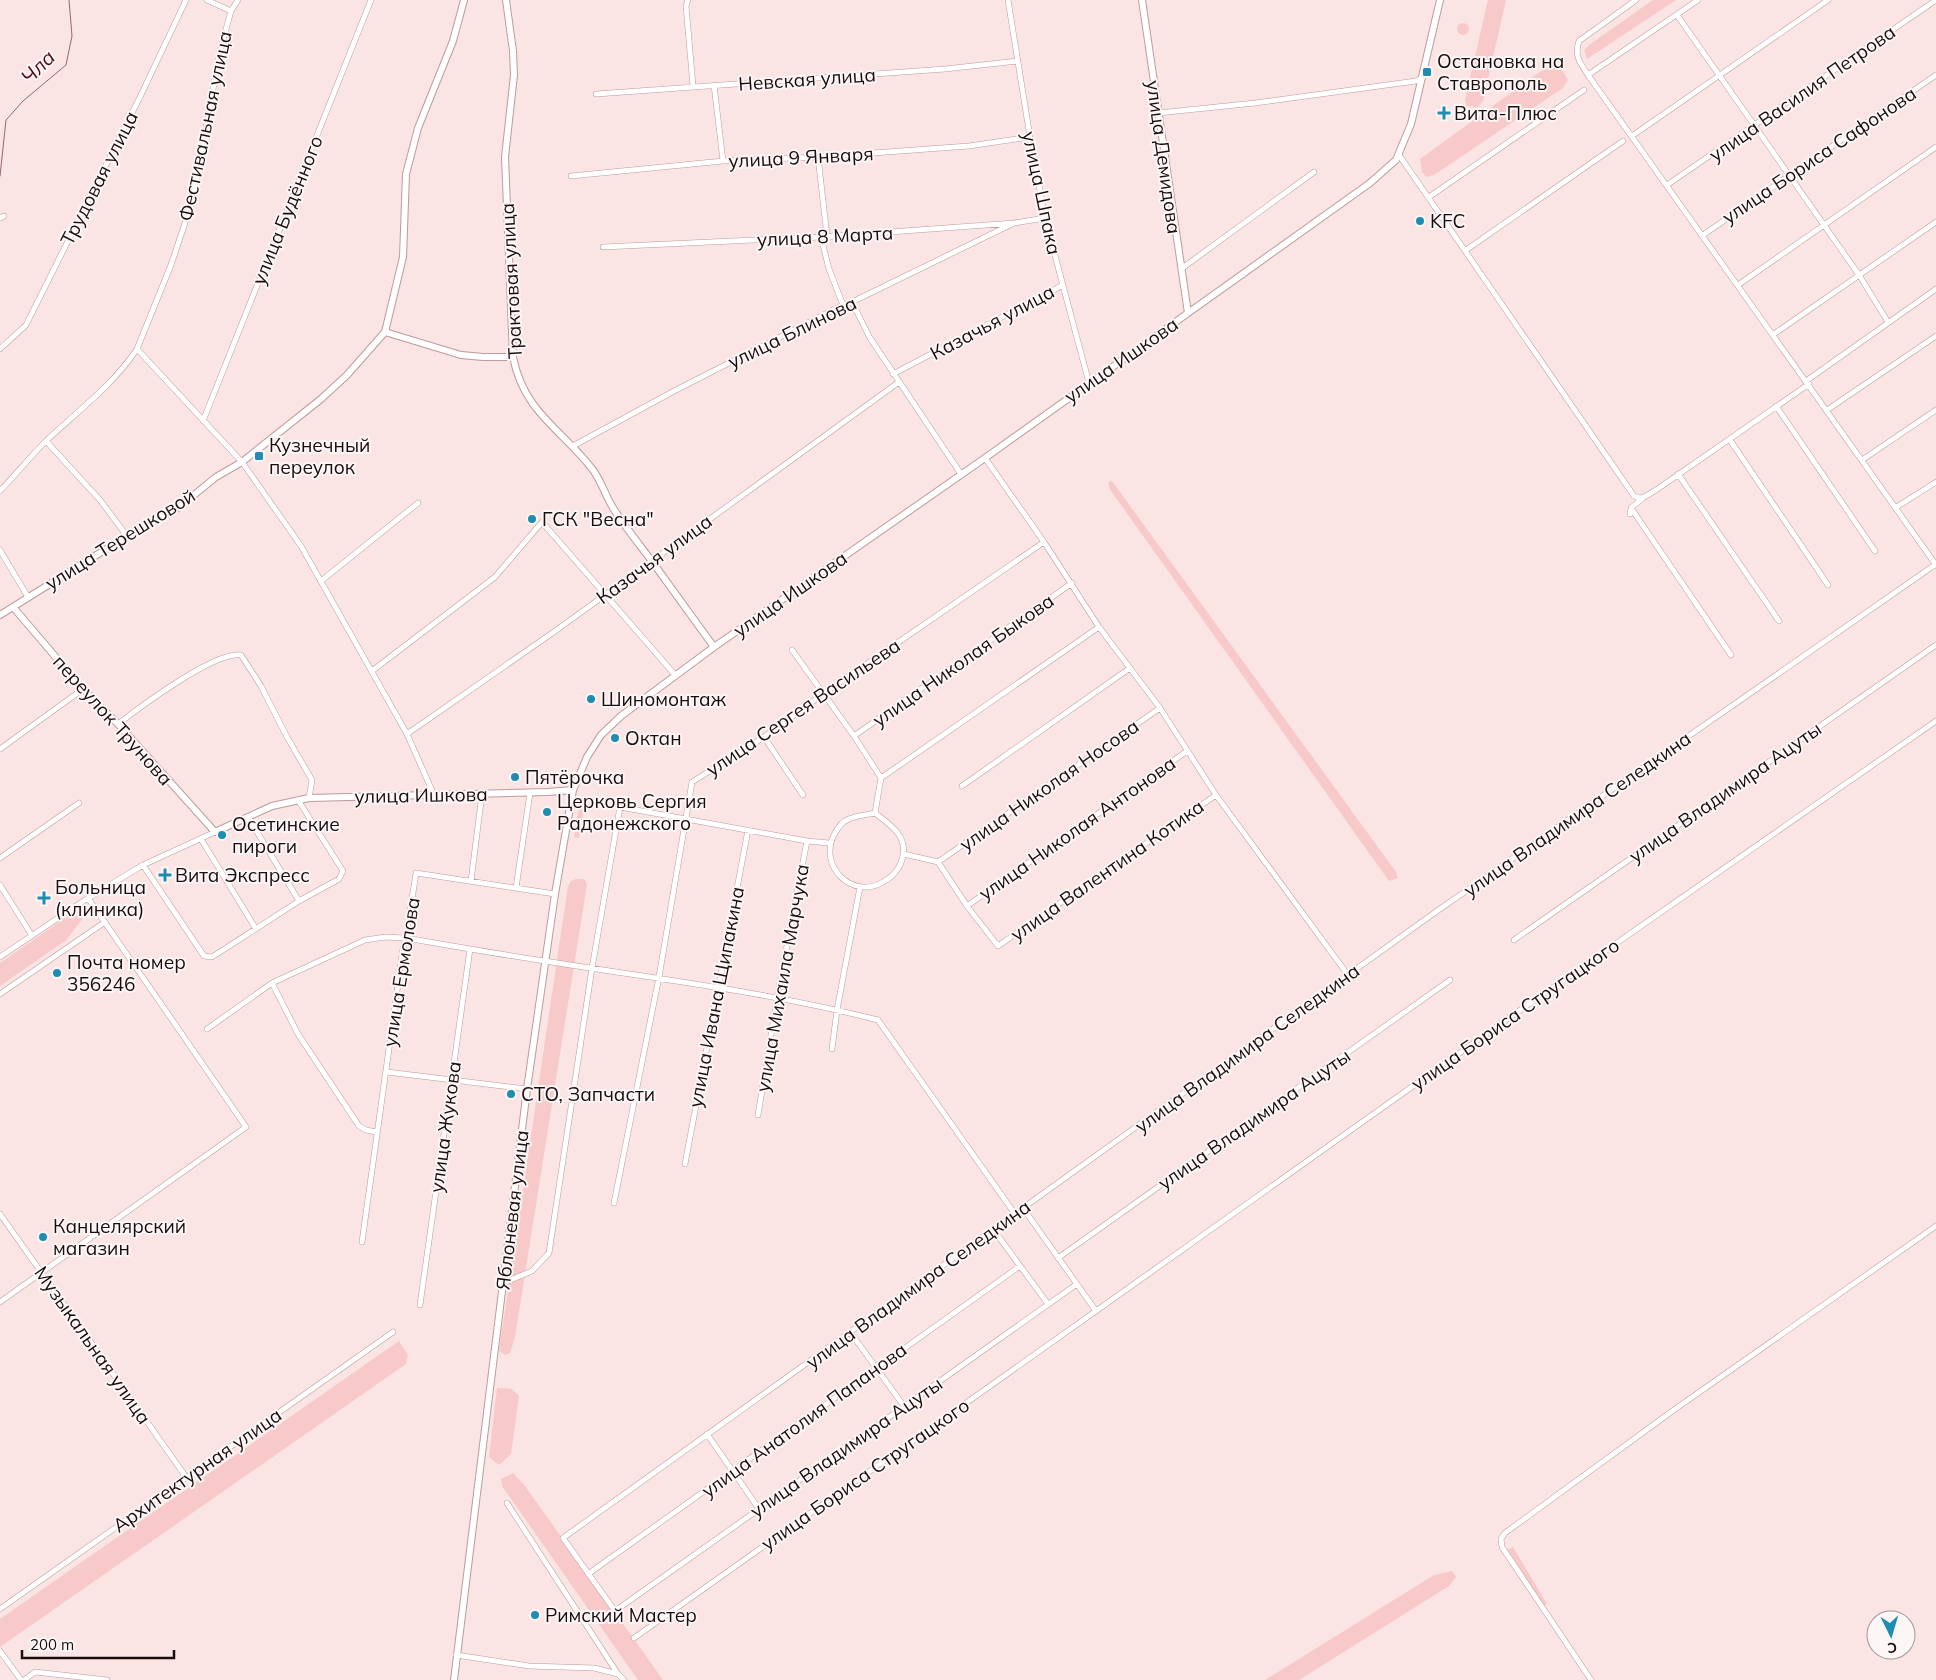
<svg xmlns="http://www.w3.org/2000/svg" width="1936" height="1680" viewBox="0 0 1936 1680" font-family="Mulish,sans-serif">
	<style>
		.green { fill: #f8c9c9 }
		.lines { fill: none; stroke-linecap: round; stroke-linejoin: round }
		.stream { stroke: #966869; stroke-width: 1 }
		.minor-casing { stroke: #bd9b9b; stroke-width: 6 }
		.tertiary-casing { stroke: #bd9b9b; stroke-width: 8 }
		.minor { stroke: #fff; stroke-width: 5 }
		.tertiary { stroke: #fff; stroke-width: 6 }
		.poi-dot { fill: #1f8cb2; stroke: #fdf6f6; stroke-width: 2 }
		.labels { text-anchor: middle; stroke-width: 4; stroke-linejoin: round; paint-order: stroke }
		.poi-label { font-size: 19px; fill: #190d0e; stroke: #fdf6f6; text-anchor: start }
		.street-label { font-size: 19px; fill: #190d0e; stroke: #fdf6f6 }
		.water-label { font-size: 20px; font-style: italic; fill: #530816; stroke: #fdf6f6 }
	</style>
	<rect width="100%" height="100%" fill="#fbe4e4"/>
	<!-- green -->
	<path class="green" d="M1488,0H1506L1483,101L1478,107L1467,106L1465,100Z
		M1653,0H1676L1587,59L1584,50L1593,42Z
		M1457 29a6 6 0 1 1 12 0a6 6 0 1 1-12 0Z
		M1559,65L1568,80L1563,88L1434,175L1426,177L1422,172L1420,159L1548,66Z
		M1112,481L1396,872L1398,878L1389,881L1111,491L1108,484L1109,482Z
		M581,797L586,798L579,838L574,837Z
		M576,879H584L587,884L515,1337L510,1353L505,1355L499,1351L568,886L571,881Z
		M81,907L87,913L66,940L0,986V963Z
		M399,1341L408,1355L406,1364L0,1647V1619Z
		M497,1388L512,1389L519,1396L511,1454L499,1465L489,1457Z
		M513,1473L525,1486L663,1680H638L502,1486L501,1479Z
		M1513,1547L1547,1604L1542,1607L1506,1550Z
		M1452,1571L1456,1577L1449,1586L1299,1680H1265L1434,1575Z"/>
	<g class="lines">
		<!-- stream -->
		<path class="stream" d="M0,176L6,120L23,101L66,65L72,36L69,0"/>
		<!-- minor casing -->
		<g class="minor-casing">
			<path id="minor" d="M207,0L231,11
				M688,0L686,6L693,86
				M1008,0L1030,137L1045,218L1089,383
				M1636,0L1579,41C1574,55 1580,63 1588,75L1936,565
				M1677,15L1859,275L1888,322
				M1588,75L1698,0
				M714,85L723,161
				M596,94L945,69L1018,61
				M1158,113L1255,103L1416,81L1422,78
				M1632,136L1828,0
				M1399,155L1634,496C1643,501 1648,494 1656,490L1809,384
				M818,157L827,236
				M571,176L723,161L818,157L969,146L1030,137
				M1667,185L1936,0
				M1429,197L1584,90
				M0,218L4,216
				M1703,235L1936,75
				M821,237L829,269L843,305
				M603,247L821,237L1014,223L1045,218
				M1466,250L1623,141
				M1181,269L1314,172
				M1738,285L1936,147
				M852,302L870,338L961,474
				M1774,334L1936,222
				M0,349L26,325L141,95L186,0
				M137,349L242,462L301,546L407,734L434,795
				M893,374L1063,285
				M1806,381L1936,289
				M1776,406L1875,551
				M1827,410L1936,336
				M203,421L371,0
				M1730,440L1828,585
				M46,441L100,500L127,536
				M573,446L674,391L843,305L852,302L1014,223
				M985,458L1044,542L1099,627L1160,708L1216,795L1348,975
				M1862,460L1936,410
				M1678,474L1779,621
				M0,491C16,474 31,456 47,440C78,411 114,384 137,349L171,265L193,199L220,51L231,11L238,0
				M1631,508L1731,655
				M1895,508L1936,482
				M1630,514L1631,508L1643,498
				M0,550L28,597
				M321,581L418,503
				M792,650L854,736L881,778L875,813
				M372,671L495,577L542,522L676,676
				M118,724C140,707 215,651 241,655L261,686L287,737L312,780L309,798
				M407,734L558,629L899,382
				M854,736L1072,583
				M764,737L803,795
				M0,749L83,689
				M881,778L1099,627
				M962,786L1130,668
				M875,813C889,824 907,835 903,855C901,868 894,876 883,882C853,900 818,867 834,835C837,829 842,821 849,819C857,815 867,815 875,813Z
				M248,817L299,901
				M201,839L256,929
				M904,854L938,862L967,906L998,946L1216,795
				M0,858L79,803
				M938,862L1160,708
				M143,865L204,956L212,957L299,901L339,879L343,871L298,800
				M471,881L482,794
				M0,885L31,934
				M516,888L530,793
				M967,906L1187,751
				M1514,940L1936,645
				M0,957L88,898L143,865L215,832
				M272,983L298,1034L359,1126L366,1130L376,1132
				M0,994L105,922
				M207,1029L272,983L365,940L385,937L406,938C452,946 498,954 545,961C656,979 769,992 878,1020L1015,1214
				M832,1049L837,1010L860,887
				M387,1072L527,1089
				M758,1115L777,998L807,841
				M685,1164L748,830
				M614,1203L659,977L692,782L764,737L823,694L1044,542
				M1023,1208L1096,1311L1513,1015L1936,721
				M0,1214L186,1477
				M993,1229L1048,1304
				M362,1242L403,948L406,938L416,873L555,894
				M1058,1258L1450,980
				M503,1283L532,1271L549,1253L592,968L620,807L807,841L829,843
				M1077,1284L615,1611L563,1538L1437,911L1936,564
				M0,1302L246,1127L88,898
				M420,1305L470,949
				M850,1332L904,1406
				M707,1434L759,1509
				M507,1503L618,1674
				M588,1574L1020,1266
				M0,1609L393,1332
				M634,1638L1096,1311
				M0,1651L21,1680
				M456,1655L529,1666L594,1668L618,1674L624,1680
				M24,1680L35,1672L107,1680
				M1591,1680L1502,1547L1501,1539L1505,1533L1671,1412L1936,1226"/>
		</g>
		<!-- tertiary casing -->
		<g class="tertiary-casing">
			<path id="tertiary" d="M506,0L513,51L514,75L505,157L513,357C524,413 562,429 593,470C602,482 606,498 615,511C626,528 639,544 651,560C672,589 693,618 714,647
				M1142,0L1188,313
				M385,332L461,355L483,357H513
				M13,607L83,689L118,724L215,832L272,806L309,798L548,792L573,790
				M0,615L127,536L178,508L216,477L242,462L321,399L347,375L385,332L403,257L406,174L418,128L453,41L464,0
				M454,1680L527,1089L555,894L573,790L587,757L601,735L621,716L714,647L985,458L1370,183L1396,160L1411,124L1440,0"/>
		</g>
		<!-- minor -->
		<use href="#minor" class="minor"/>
		<!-- tertiary -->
		<use href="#tertiary" class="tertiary"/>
	</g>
	<!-- markers -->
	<g class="poi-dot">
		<rect x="1422" y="67" width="10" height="10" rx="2.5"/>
		<path d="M1441.5 105.5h5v5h5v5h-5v5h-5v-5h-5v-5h5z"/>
		<circle cx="1420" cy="221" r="5"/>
		<rect x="254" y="451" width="10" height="10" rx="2.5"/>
		<circle cx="532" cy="519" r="5"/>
		<circle cx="591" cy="699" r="5"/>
		<circle cx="615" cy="738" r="5"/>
		<circle cx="515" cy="777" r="5"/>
		<circle cx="547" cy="812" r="5"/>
		<circle cx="222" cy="835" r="5"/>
		<path d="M162.5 867.5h5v5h5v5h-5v5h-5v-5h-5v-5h5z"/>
		<path d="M41.5 890.5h5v5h5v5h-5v5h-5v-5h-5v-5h5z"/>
		<circle cx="57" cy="973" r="5"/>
		<circle cx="511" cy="1094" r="5"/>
		<circle cx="43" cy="1237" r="5"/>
		<circle cx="535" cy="1615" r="5"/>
	</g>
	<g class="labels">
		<!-- poi labels -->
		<g class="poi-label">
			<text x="1437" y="68">Остановка на<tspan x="1437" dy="22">Ставрополь</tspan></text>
			<text x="1454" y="120">Вита-Плюс</text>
			<text x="1430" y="228">KFC</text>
			<text x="269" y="452">Кузнечный<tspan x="269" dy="22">переулок</tspan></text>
			<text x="542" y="526">ГСК "Весна"</text>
			<text x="601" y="706">Шиномонтаж</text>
			<text x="625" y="745">Октан</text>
			<text x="525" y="784">Пятёрочка</text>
			<text x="557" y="808">Церковь Сергия<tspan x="557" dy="22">Радонежского</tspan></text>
			<text x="232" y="831">Осетинские<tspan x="232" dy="22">пироги</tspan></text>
			<text x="175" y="882">Вита Экспресс</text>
			<text x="55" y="894">Больница<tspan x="55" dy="22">(клиника)</tspan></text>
			<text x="67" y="969">Почта номер<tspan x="67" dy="22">356246</tspan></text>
			<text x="521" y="1101">СТО, Запчасти</text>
			<text x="53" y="1233">Канцелярский<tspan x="53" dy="22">магазин</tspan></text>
			<text x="545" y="1622">Римский Мастер</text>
		</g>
		<!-- street labels -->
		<g class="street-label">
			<text transform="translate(807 79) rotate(-4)" y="7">Невская улица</text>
			<text transform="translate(1802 93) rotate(-35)" y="7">улица Василия Петрова</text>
			<text transform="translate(205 126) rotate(-78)" y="7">Фестивальная улица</text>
			<text transform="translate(1819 155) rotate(-34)" y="7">улица Бориса Сафонова</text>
			<text transform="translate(801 157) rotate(-3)" y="7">улица 9 Января</text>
			<text transform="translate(1164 157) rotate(82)" y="7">улица Демидова</text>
			<text transform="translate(99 178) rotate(-63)" y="7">Трудовая улица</text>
			<text transform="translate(1042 193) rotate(78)" y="7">улица Шпака</text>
			<text transform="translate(287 210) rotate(-68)" y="7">улица Будённого</text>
			<text transform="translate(825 236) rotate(-3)" y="7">улица 8 Марта</text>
			<text transform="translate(511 281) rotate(-93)" y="7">Трактовая улица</text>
			<text transform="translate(992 322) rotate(-28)" y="7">Казачья улица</text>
			<text transform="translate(792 332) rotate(-26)" y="7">улица Блинова</text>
			<text transform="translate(1121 360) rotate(-35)" y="7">улица Ишкова</text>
			<text transform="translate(120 539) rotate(-32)" y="7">улица Терешковой</text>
			<text transform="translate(654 559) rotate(-36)" y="7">Казачья улица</text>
			<text transform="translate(790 594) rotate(-35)" y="7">улица Ишкова</text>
			<text transform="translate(963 660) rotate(-35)" y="7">улица Николая Быкова</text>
			<text transform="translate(803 707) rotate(-34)" y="7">улица Сергея Васильева</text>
			<text transform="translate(113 720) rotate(48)" y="7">переулок Трунова</text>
			<text transform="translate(1049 785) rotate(-35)" y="7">улица Николая Носова</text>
			<text transform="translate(1725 792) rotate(-35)" y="7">улица Владимира Ацуты</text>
			<text transform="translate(421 795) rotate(-1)" y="7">улица Ишкова</text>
			<text transform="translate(1577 814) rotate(-35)" y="7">улица Владимира Селедкина</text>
			<text transform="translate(1077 828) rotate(-35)" y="7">улица Николая Антонова</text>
			<text transform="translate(1107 870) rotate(-35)" y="7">улица Валентина Котика</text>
			<text transform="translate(401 972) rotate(-81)" y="7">улица Ермолова</text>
			<text transform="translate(782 978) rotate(-80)" y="7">улица Михаила Марчука</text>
			<text transform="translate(716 997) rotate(-79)" y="7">улица Ивана Щипакина</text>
			<text transform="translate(1515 1014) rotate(-35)" y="7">улица Бориса Стругацкого</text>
			<text transform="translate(1247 1048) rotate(-36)" y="7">улица Владимира Селедкина</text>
			<text transform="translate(1254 1119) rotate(-35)" y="7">улица Владимира Ацуты</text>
			<text transform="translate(445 1127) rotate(-82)" y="7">улица Жукова</text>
			<text transform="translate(512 1210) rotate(-83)" y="7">Яблоневая улица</text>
			<text transform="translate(918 1284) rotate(-36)" y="7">улица Владимира Селедкина</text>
			<text transform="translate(93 1345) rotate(55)" y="7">Музыкальная улица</text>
			<text transform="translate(804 1420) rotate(-36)" y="7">улица Анатолия Папанова</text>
			<text transform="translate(846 1447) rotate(-35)" y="7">улица Владимира Ацуты</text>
			<text transform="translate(197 1470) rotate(-35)" y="7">Архитектурная улица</text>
			<text transform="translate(865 1474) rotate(-35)" y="7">улица Бориса Стругацкого</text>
		</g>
		<!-- water labels -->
		<g class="water-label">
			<text transform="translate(38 67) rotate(-45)" y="7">Чла</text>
		</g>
	</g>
	<!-- north arrow -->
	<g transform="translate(1891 1635) rotate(175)"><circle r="24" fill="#fdf6f6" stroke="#a29999"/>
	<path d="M0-4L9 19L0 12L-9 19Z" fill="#1f8cb2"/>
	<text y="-8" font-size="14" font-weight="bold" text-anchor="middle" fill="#190d0e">С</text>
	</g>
	<!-- scale -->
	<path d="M22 1650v8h152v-8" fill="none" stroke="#190d0e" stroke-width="2.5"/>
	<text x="30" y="1650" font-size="15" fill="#190d0e" stroke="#fdf6f6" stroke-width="4" paint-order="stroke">200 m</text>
</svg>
